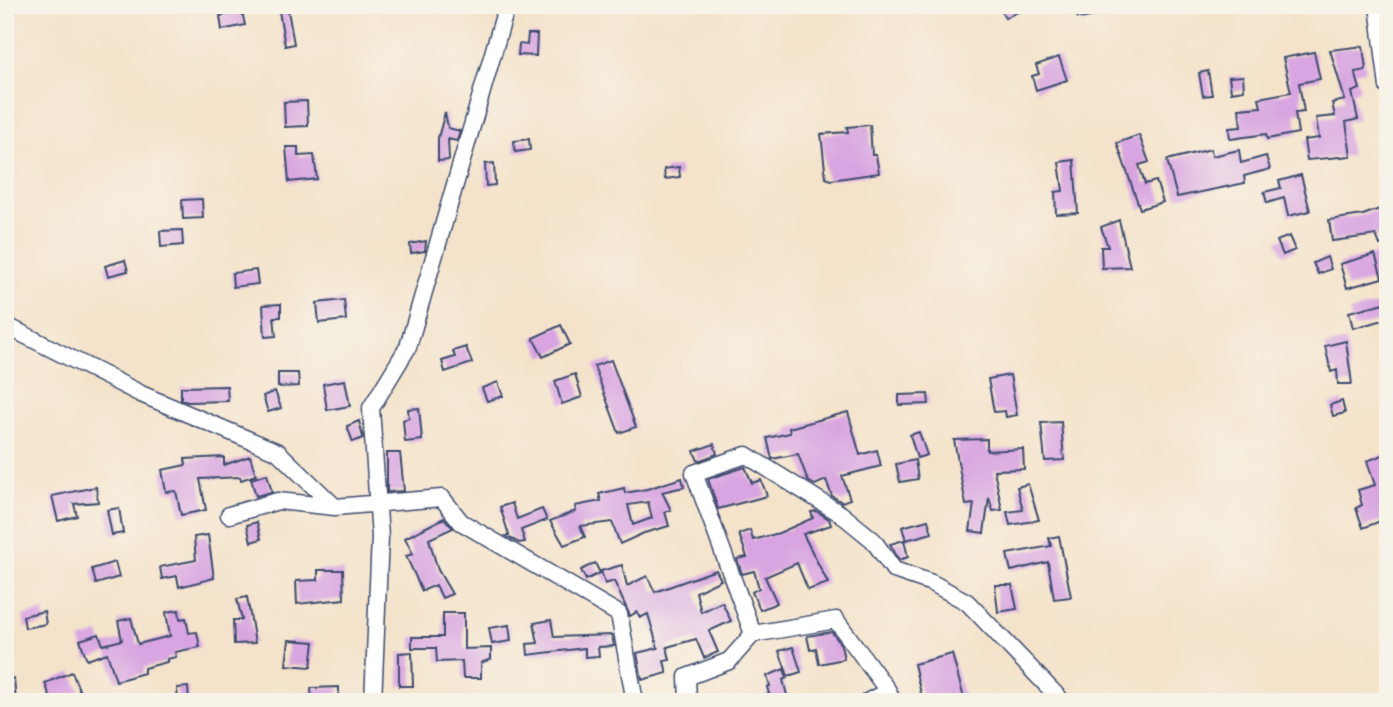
<svg xmlns="http://www.w3.org/2000/svg" width="1393" height="707" viewBox="0 0 1393 707" font-family="'Gochi Hand',sans-serif">
	<style>
		.building { fill: #d8a4e1; fill-rule: evenodd }
		.lines { fill: none; stroke-linecap: round; stroke-linejoin: round }
		.minor-casing { stroke: #3c4a6e; stroke-width: 19 }
		.minor { stroke: #fff; stroke-width: 16 }
	</style>
	<rect width="100%" height="100%" fill="#f7f3e8"/>
	<filter id="ink" filterUnits="userSpaceOnUse"><feTurbulence type="fractalNoise" baseFrequency=".0143" numOctaves="2"/><feDisplacementMap in="SourceGraphic" scale="14" xChannelSelector="R" yChannelSelector="G"/><feConvolveMatrix kernelMatrix="1 2 1 2 8 2 1 2 1" color-interpolation-filters="sRGB"/></filter>
	<filter id="wash" filterUnits="userSpaceOnUse"><feTurbulence type="fractalNoise" baseFrequency=".00686" numOctaves="4" result="noise"/><feDisplacementMap in="SourceGraphic" scale="28" xChannelSelector="R" yChannelSelector="G"/><feGaussianBlur stdDeviation="1.57" result="paint"/><feColorMatrix in="noise" values="0 0 0 0 0 0 0 0 0 0 0 0 0 0 0 0 0 1.4 0 .05"/><feComposite in="paint" operator="in"/></filter>
	<g filter="url(#wash)">
		<rect width="100%" height="100%" fill="#f4e3ca"/>
		<g id="blocks">
			<!-- building -->
			<path class="building" d="M278,5H287L294,44L285,46Z
				M999,5H1032L1005,18Z
				M242,12L245,25L222,30L220,16Z
				M528,34H537L536,56L518,55L519,44L527,45Z
				M1363,46L1366,70L1355,72L1360,89L1352,92L1358,119L1346,122L1351,156L1307,160L1304,140L1319,138L1316,118L1335,116L1332,103L1345,100L1330,50Z
				M1314,52L1320,79L1299,83L1304,112L1295,113L1298,133L1267,139L1266,134L1230,139L1229,128L1241,127L1239,109L1261,107L1259,98L1291,92L1283,58Z
				M1059,57L1067,80L1036,90L1032,76L1039,74L1036,65Z
				M1208,71L1212,95L1203,96L1199,73Z
				M1243,76L1244,90L1231,92L1229,77Z
				M307,101L308,126L285,127L284,102Z
				M445,112L448,128L460,131L457,141L448,139L449,160L438,161V138Z
				M870,125L872,155H876L879,173L831,180L826,178L821,134L848,132L847,127Z
				M1139,135L1149,162L1139,165L1145,184L1156,181L1163,202L1140,209L1117,143Z
				M529,139L530,150L515,152L514,141Z
				M286,147H298V156L314,155L317,179L289,182Z
				M1211,149L1212,156L1239,150L1241,163L1266,156L1270,169L1244,176L1245,183L1177,197L1167,160Z
				M1074,160L1078,213L1056,214L1055,192L1063,191L1059,162Z
				M494,163L495,185L486,186L485,164Z
				M679,167L680,177L665,179L664,169Z
				M1301,175L1310,211L1288,216L1284,198L1267,203L1264,192L1281,188L1279,181Z
				M202,199L203,218L183,219L182,200Z
				M1388,206V242L1380,245L1376,235L1332,241L1329,220L1363,215Z
				M1119,220L1130,267L1102,268L1101,247H1108L1101,227Z
				M182,230L183,245L161,247L160,231Z
				M1289,236L1295,250L1283,255L1277,241Z
				M426,241L425,251L411,253L410,244Z
				M1375,254L1382,278L1347,288L1340,264Z
				M1327,257L1331,269L1318,274L1313,263Z
				M125,260L128,271L108,276L105,266Z
				M256,270L258,284L233,287L232,273Z
				M344,300L346,320L319,323L317,303Z
				M1388,302V319L1353,328L1349,312Z
				M281,304V317H274L276,336L265,337L263,305Z
				M561,325L570,344L543,357L533,338Z
				M1346,341L1352,384H1338L1337,370L1331,372L1325,346Z
				M466,347L472,363L445,372L442,361L455,357L453,351Z
				M611,360L636,427L619,433L594,366Z
				M278,373H298L299,386L278,387Z
				M575,374L582,397L562,404L555,381Z
				M1010,375L1017,415L1006,417L1005,411L994,412L988,379Z
				M345,380L350,406L327,410L323,384Z
				M498,382L503,396L487,401L482,388Z
				M227,386L228,401L188,402L181,400V387Z
				M275,391L281,408L268,412L263,396Z
				M928,394L929,404L899,405V395Z
				M1342,401L1345,413L1333,416L1330,405Z
				M419,408L422,440L405,442L403,420L409,418L408,409Z
				M848,412L860,455L877,450L881,466L842,476L850,499L842,502L832,496L826,480L815,485L808,481L798,454L772,459L767,438L790,433L789,428Z
				M359,421L363,438L353,442L347,426Z
				M1061,422L1064,460L1045,461L1041,423Z
				M919,432L927,455L917,458L910,435Z
				M987,439V451L1023,449L1024,469L994,470L1002,510L993,511L989,498L984,533L970,531L974,504L966,505L954,440Z
				M714,444L717,454L698,461L694,451Z
				M387,453H400L404,491L387,492Z
				M1385,454L1388,463V518L1363,528L1356,508L1362,505L1358,490L1375,485L1367,461Z
				M250,456L256,475L241,480L240,477L200,479L206,510L181,515L176,491L166,492L162,470L186,465L185,459L224,457V465Z
				M915,460L918,479L900,482L896,464Z
				M745,467L752,483L761,480L767,496L718,509L708,479Z
				M267,474L272,492L256,496L251,479Z
				M682,478L684,487L662,492L671,510L665,512L669,526L644,533L620,544L612,522L580,526L585,537L564,545L550,521L576,511L575,506L601,501L599,494L624,488L625,493L647,489ZM648,502L652,518L633,525L628,505Z
				M1028,484L1039,520L1010,525L1007,512L1023,510L1017,487Z
				M96,487L98,502L74,504L77,516L58,521L52,496Z
				M512,503L517,519L542,509L547,520L521,530L525,542L519,543L506,536L509,535L500,507Z
				M119,508L123,533L112,535L107,510Z
				M816,511L829,519L831,525L803,534L828,583L808,590L797,563L765,577L777,603L760,610L752,592L759,588L754,571L742,574L737,559L747,557L739,534L750,530L753,540L779,533L813,518L811,512Z
				M444,518L453,528L429,539L438,570L452,594L442,598L436,585L422,591L406,556L413,554L405,538Z
				M928,520L932,533L906,540L902,527Z
				M257,522L261,539L251,542L247,525Z
				M208,535L214,578L179,587L177,576L162,579L160,567L196,560L194,537Z
				M1059,536L1071,597L1054,599L1048,562L1011,571L1007,554L1051,546L1049,538Z
				M904,540L908,557L899,560L890,544Z
				M115,562L119,577L96,584L92,569Z
				M595,563L600,573L586,580L581,570Z
				M622,565L627,586L647,576L655,592L716,570L721,580L696,592L701,612L722,602L731,621L709,631L718,652L704,658L696,639L667,647L670,660L664,661L667,673L642,680L637,653L658,648L648,614L640,618L637,612L630,616L614,581L605,584L601,571Z
				M318,570H343L344,599L297,604L296,581L318,580Z
				M995,585H1012L1017,609L998,612Z
				M247,597L255,643L234,644L233,620H242L237,599Z
				M179,610L180,619L186,618L189,633L197,632L200,647L175,652L176,657L167,659V662L144,668V673L116,681L107,653L87,660L80,640L99,634L103,645L122,640L118,621L131,618L138,644L170,636L166,612Z
				M44,611L46,624L25,628L23,616Z
				M443,613H464V649L491,648V659L481,663V678H463L462,661L437,662L436,648H412V637H443Z
				M551,620L554,637L612,635L614,646L598,647L599,656L585,657V648L528,655L527,644L538,643L534,623Z
				M509,625L511,641L492,644L489,628Z
				M832,632L841,645L844,659L819,664L816,648L810,650L807,636Z
				M289,640L314,642L311,667L286,665Z
				M793,647L801,672L788,676L779,651Z
				M412,652L413,686H399V653Z
				M952,654L965,702H923L914,664Z
				M784,669L787,678L783,680L788,699L751,702L769,694L767,687L770,686L767,676Z
				M9,671L11,679L14,678L16,702H5V672Z
				M72,672L80,692L52,702L45,683Z
				M188,687L189,702H178L177,688Z
				M339,687V702H312L311,688Z"/>
		</g>
	</g>
	<g filter="url(#ink)">
		<use href="#blocks" fill-opacity="0" stroke="#3c4a6e" stroke-width="2"/>
		<g class="lines">
			<!-- minor casing -->
			<g class="minor-casing">
				<path id="minor" d="M1080,5L1082,10L1107,5
					M1378,5L1388,87
					M5,325L141,394L278,452L335,507L442,498L461,522L619,614L635,702
					M229,515L278,501L335,507
					M753,634L694,473L746,455L841,514L873,540L894,570L932,583L967,602L1063,702
					M373,702L380,537L371,408L408,347L507,5
					M688,702L687,677L729,661L753,634L836,620L888,691L893,702
					M867,702L888,691"/>
			</g>
			<!-- minor -->
			<use href="#minor" class="minor"/>
		</g>
	</g>
	<!-- margin -->
	<rect width="1393" height="707" fill="none" stroke="#f7f3e8" stroke-width="28"/>
</svg>
